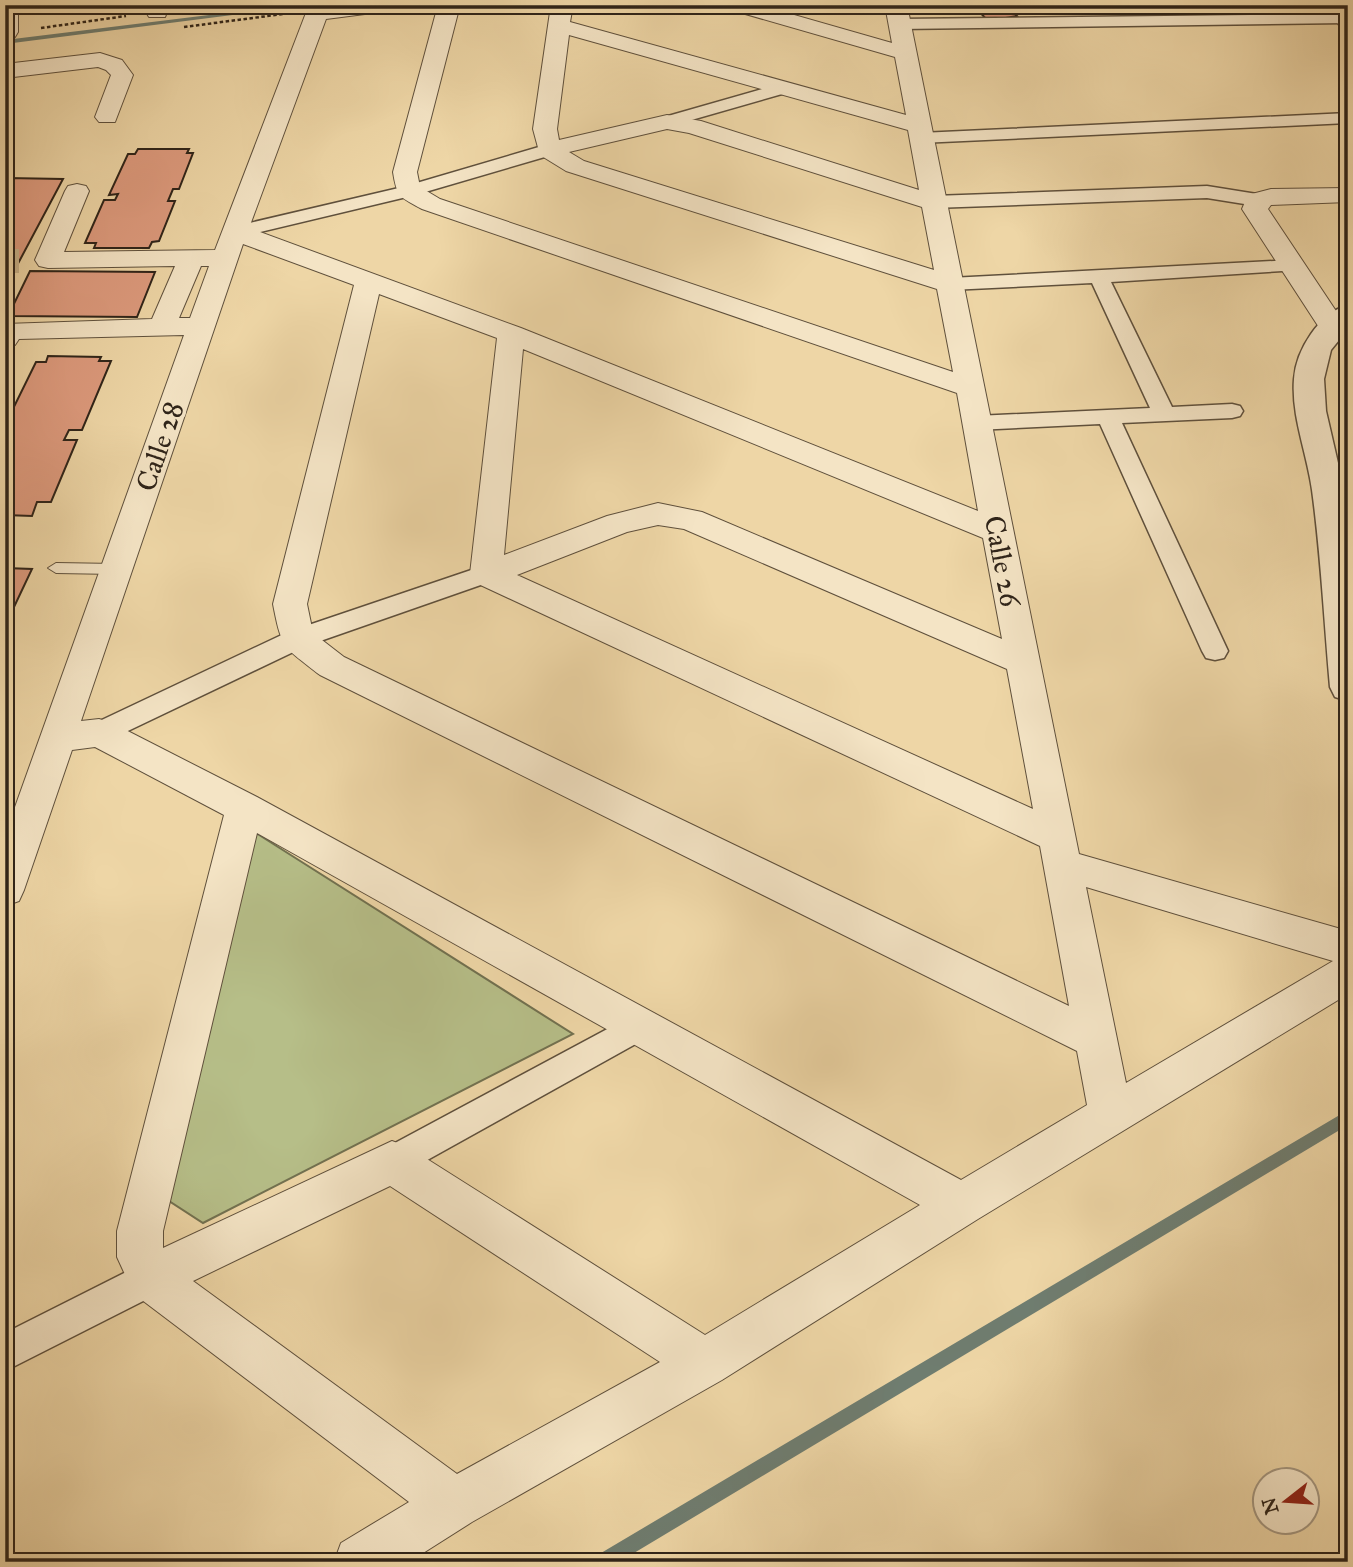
<svg xmlns="http://www.w3.org/2000/svg" width="1353" height="1567" viewBox="0 0 1353 1567" font-family="'IM FELL Great Primer',serif">
	<style>
		.green { fill: #b6be88; stroke: #727150; stroke-width: 2 }
		.lines { fill: none; stroke-linecap: round; stroke-linejoin: round }
		.stream { fill: #6f7d70; fill-rule: evenodd }
		.building { fill: #dd9a7d; stroke: #2f2419; stroke-width: 2 }
		.minor-tunnel { stroke: #c8b28a; stroke-width: 24; stroke-dasharray: 24 11; stroke-linecap: butt }
		.service-casing { stroke: #5f503c; stroke-width: 2 }
		.pedestrian-casing { stroke: #5f503c; stroke-width: 3 }
		.minor-casing { stroke: #5f503c; stroke-width: 2 }
		.tertiary-casing { stroke: #5f503c; stroke-width: 3 }
		.path { stroke: #2f2419; stroke-width: 2.5; stroke-dasharray: 3.5 2.5; stroke-linecap: butt }
		.service { fill: #f4e4c5; fill-rule: evenodd }
		.pedestrian { fill: #f4e4c5; fill-rule: evenodd }
		.minor { fill: #f4e4c5; fill-rule: evenodd }
		.tertiary { fill: #f4e4c5; fill-rule: evenodd }
		.labels { text-anchor: middle; stroke-width: 7; stroke-linejoin: round; paint-order: stroke }
		.street-label { font-size: 28px; fill: #2f2419; stroke: #f4e4c5 }
	</style>
	<rect width="100%" height="100%" fill="#eed6a6"/>
	<filter id="stains"><feTurbulence type="fractalNoise" baseFrequency=".00286" numOctaves="4"/><feColorMatrix values="0 0 0 0 .2 0 0 0 0 .09 0 0 0 0 .02 0 0 0 .5 -.17"/></filter>
	<radialGradient id="worn" r=".72"><stop offset=".6" stop-color="#630" stop-opacity="0"/><stop offset="1" stop-color="#630" stop-opacity=".3"/></radialGradient>
	<!-- green -->
	<path class="green" d="M256,833L573,1034L203,1223L166,1199Z"/>
	<g class="lines">
		<!-- stream -->
		<path class="stream" d="M290,5H312L5,44V40Z
			M1348,1110V1125L619,1562H593L596,1556Z"/>
	</g>
	<!-- building -->
	<path class="building" d="M973,5H1006L1017,16L988,21Z
		M138,149H189L187,153H193L179,189H173L168,201H175L159,241L152,242L149,248H94L96,243H85L104,200H115L118,194L109,195L128,154H135Z
		M7,178L63,179L5,288V181Z
		M30,271L155,272L137,317L8,316Z
		M48,356L101,357L99,361H111L82,430H69L64,440H77L51,502H37L32,516L5,515V441H8L13,430H5V425L36,362H46Z
		M5,568L32,569L5,626Z"/>
	<g class="lines">
		<!-- minor-tunnel -->
		<path class="minor-tunnel" d="M5,261H19"/>
		<!-- service casing -->
		<g class="service-casing">
			<path id="service" d="M56,563L116,564L124,569L116,574L56,573L48,568Z"/>
		</g>
		<!-- pedestrian casing -->
		<g class="pedestrian-casing">
			<path id="pedestrian" d="M1348,14V22L1345,23L899,29L891,24L899,19Z
				M783,83L792,88L789,92L667,127L658,122L661,118Z
				M1348,113V123L920,143L911,138L920,133Z
				M549,144L555,146L558,150L555,154L415,195L235,238L225,232L228,228L403,187Z
				M1207,186L1257,194L1267,200L1257,206L1207,198L933,208L923,202L933,196Z
				M1292,260L1299,262L1302,266L1299,270L1111,282L1172,407L1232,404L1240,406L1243,411L1240,416L1232,418L1122,423L1228,651L1224,658L1215,660L1206,658L1202,651L1100,424L976,430L968,428L965,423L968,418L976,416L1150,408L1092,283L950,290L943,288L940,284L943,280L950,278Z
				M486,565L495,568L498,574L495,580L306,646L109,740L99,743L89,740L85,733L89,726L288,632Z
				M639,1012L650,1016L655,1026L650,1036L404,1173L392,1178L380,1173L375,1162L380,1151Z
				M150,1260L163,1265L168,1278L163,1291L5,1371V1333Z"/>
		</g>
		<!-- minor casing -->
		<g class="minor-casing">
			<path id="minor" d="M5,5H18V32L15,37L7,39Z
				M149,5H170L165,17H149L146,12Z
				M309,5H398L395,9L388,11L326,19L249,228L521,328L978,511L957,393L422,209C400,197 397,198 393,172L438,5H460L417,172L420,187L440,199L953,372L937,289L566,171L540,155L533,129L551,5H573L570,22L906,115L895,57L728,9L725,5H759L892,43L885,5H907L1079,854L1348,931V994L978,1219L722,1380L472,1522L409,1562H334L341,1543L409,1502L134,1294L117,1257V1231L224,815L95,747L72,750L24,890L19,901L5,906V835L184,335L19,339L15,345L5,347V324L152,319L175,266L48,268L39,266L35,260L65,191L68,186L77,184L86,186L89,191L64,252L215,250ZM569,35L908,130L919,190L701,121L667,115L559,140L557,129ZM667,129L689,133L922,207L934,270L584,161L569,152ZM243,244L354,285L273,604C282,650 283,646 320,675L1077,1051L1087,1105L961,1180L257,797L112,723L99,719L81,721ZM201,266H209L190,318H179ZM379,294L497,338L470,574L474,582L1040,846L1069,1006L344,657L313,633L307,604ZM523,349L983,538L1002,639L702,512L658,503L607,516L504,555ZM658,525L684,529L1007,669L1033,809L517,575L627,532ZM257,833L920,1205L705,1335L408,1147L392,1141L163,1248V1231ZM1086,887L1333,961L1126,1083ZM390,1186L660,1362L457,1474L193,1281Z
				M1326,5H1347L1348,28L1340,27Z
				M100,53L122,60L133,75L115,122H99L95,117L111,75L106,70L98,67L5,78V64Z
				M1348,188V202L1271,205L1268,209L1346,326L1342,332L1332,334L1322,332L1242,209L1248,195L1271,189Z"/>
		</g>
		<!-- tertiary casing -->
		<g class="tertiary-casing">
			<path id="tertiary" d="M1348,305V329L1331,350L1324,379L1326,411L1341,476L1348,519V701L1335,697L1330,687C1324,621 1321,555 1312,490C1307,453 1291,416 1294,379C1296,350 1319,313 1348,305Z"/>
		</g>
		<!-- path -->
		<path class="path" d="M191,8L221,5
			M184,27L283,14
			M41,28L126,16"/>
		<!-- service -->
		<use href="#service" class="service"/>
		<!-- pedestrian -->
		<use href="#pedestrian" class="pedestrian"/>
		<!-- minor -->
		<use href="#minor" class="minor"/>
		<!-- tertiary -->
		<use href="#tertiary" class="tertiary"/>
	</g>
	<g class="labels">
		<!-- street labels -->
		<g class="street-label">
			<text transform="translate(159 446) rotate(-71)" y="10">Calle 28</text>
			<text transform="translate(1003 561) rotate(79)" y="10">Calle 26</text>
		</g>
	</g>
	<!-- margin -->
	<rect width="1353" height="1567" fill="none" stroke="#eed6a6" stroke-width="28"/>
	<rect x="7" y="7" width="1339" height="1553" fill="none" stroke="#2f2419" stroke-width="3.5"/>
	<rect x="14" y="14" width="1325" height="1539" fill="none" stroke="#2f2419" stroke-width="2"/>
	<!-- north arrow -->
	<g transform="translate(1286 1501) rotate(253)"><circle r="33" fill="#f4e4c5" stroke="#a59780" stroke-width="2"/>
	<path d="M0-5L12 26L0 18L-12 26Z" fill="#8f2418"/>
	<text y="-10" font-size="19" font-weight="bold" text-anchor="middle" fill="#2f2419">N</text>
	</g>
	<rect width="100%" height="100%" filter="url(#stains)"/>
	<rect width="100%" height="100%" fill="url(#worn)"/>
</svg>
